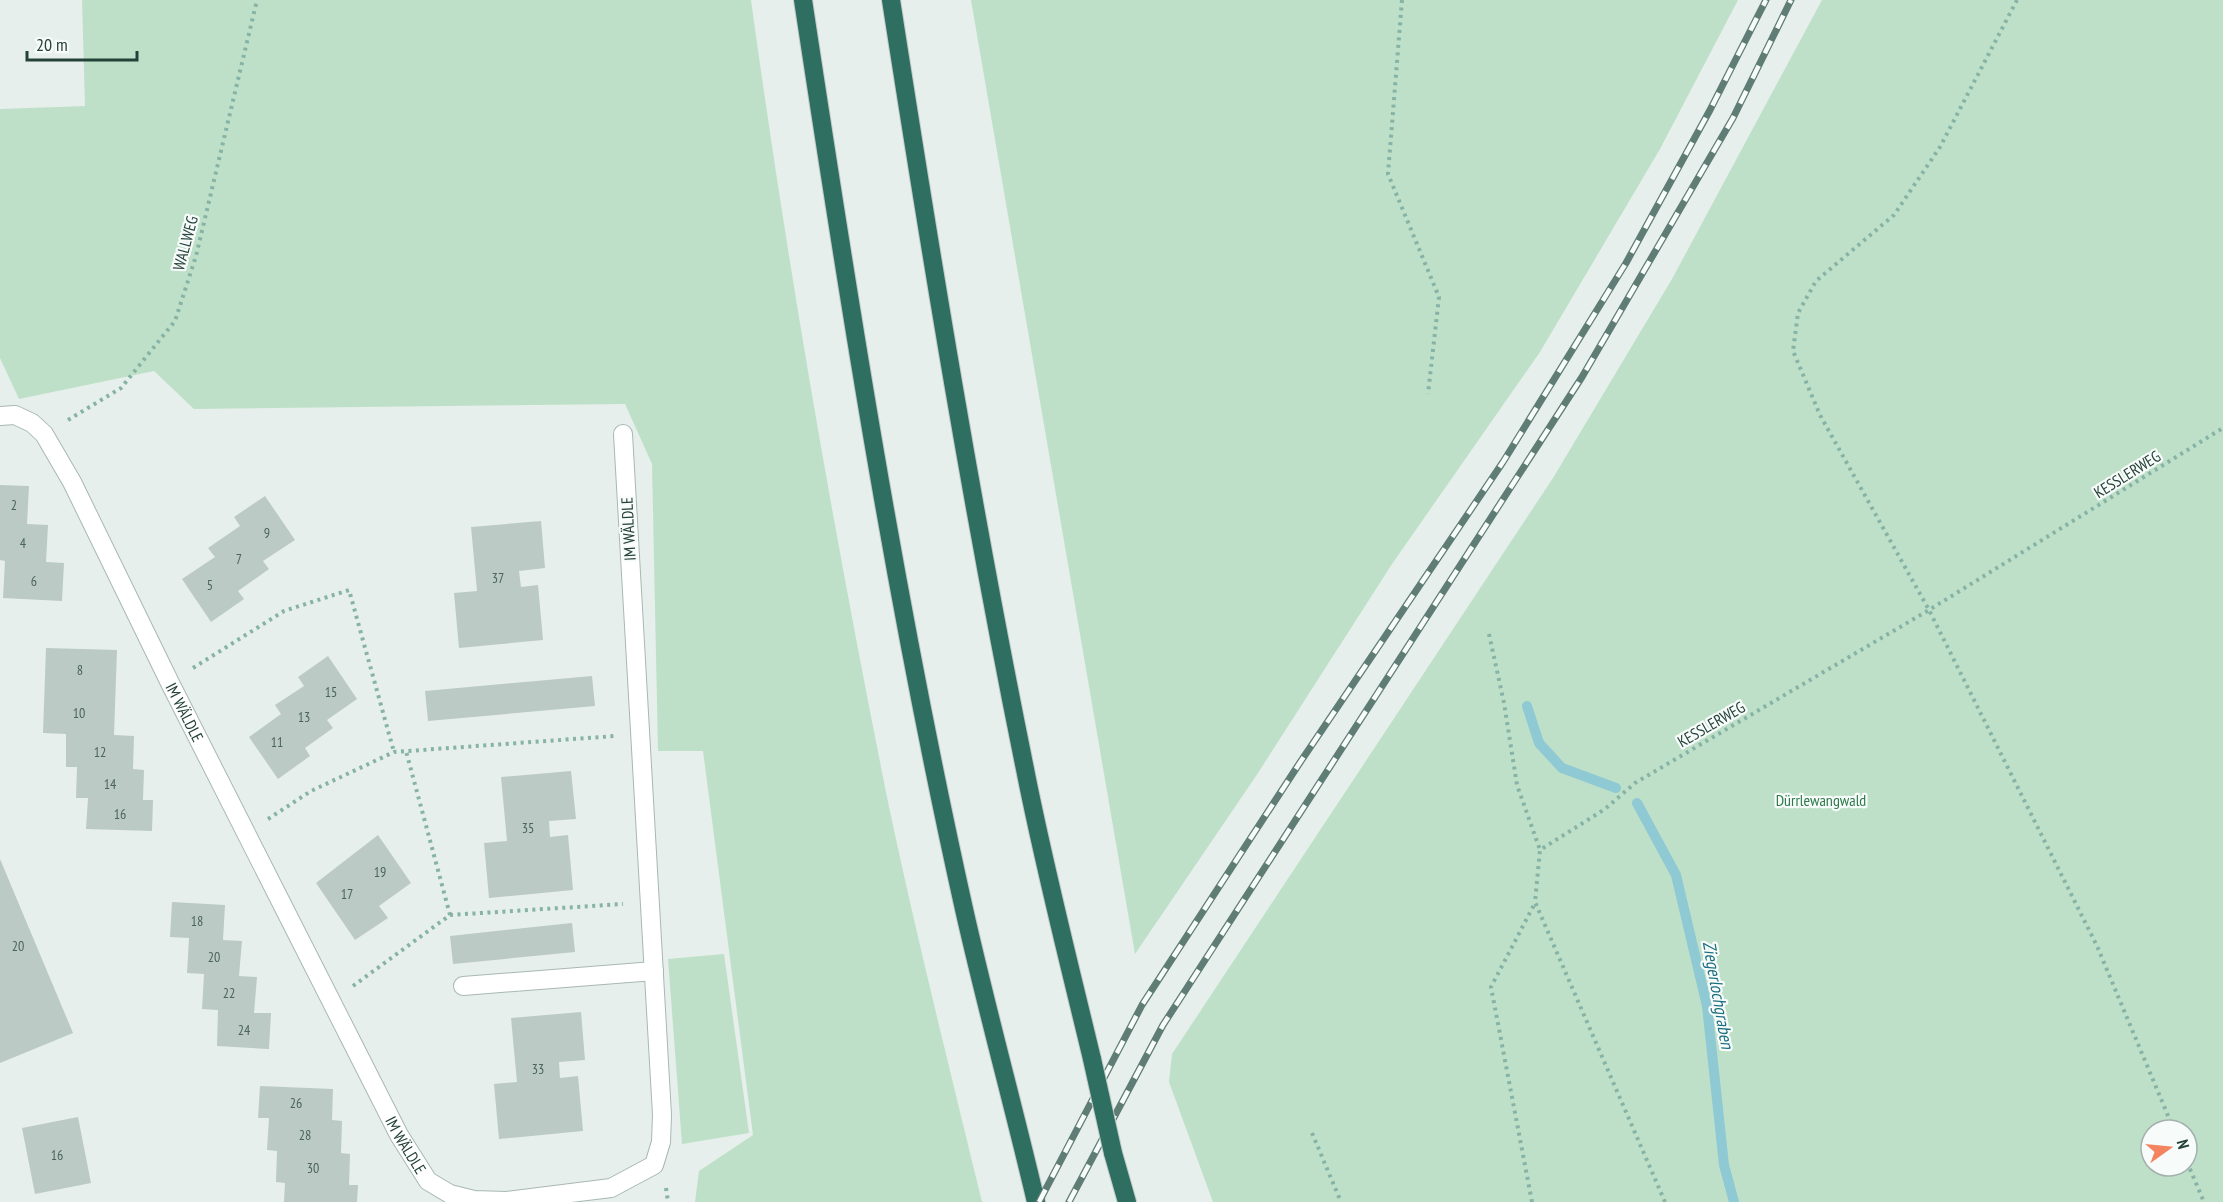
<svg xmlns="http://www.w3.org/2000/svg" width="2223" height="1202" viewBox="0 0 2223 1202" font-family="'PT Sans Narrow',sans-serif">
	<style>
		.green { fill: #bfe0c8; fill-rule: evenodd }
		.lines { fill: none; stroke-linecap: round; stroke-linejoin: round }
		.stream { stroke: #8ec9d4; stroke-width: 10 }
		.building { fill: #bbcac4 }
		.service-casing { stroke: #a8b8b2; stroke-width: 20 }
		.minor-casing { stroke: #a8b8b2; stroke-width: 20 }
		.motorway-casing { stroke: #c2cac8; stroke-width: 20 }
		.path { stroke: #86b3a5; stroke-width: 4; stroke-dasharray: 3 4.5; stroke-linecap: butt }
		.service { stroke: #fff; stroke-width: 18 }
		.minor { stroke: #fff; stroke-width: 18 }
		.motorway { stroke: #2f6f62; stroke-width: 18 }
		.rail-casing { stroke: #5f7d75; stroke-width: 7 }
		.rail { stroke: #f7fbf9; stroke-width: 4.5; stroke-dasharray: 14; stroke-linecap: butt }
		.motorway-bridge-casing { stroke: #c2cac8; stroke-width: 20; stroke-linecap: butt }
		.motorway-bridge { stroke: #2f6f62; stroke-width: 18 }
		.labels { text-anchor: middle; stroke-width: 4.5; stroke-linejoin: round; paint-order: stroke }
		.number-label { font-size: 14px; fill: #4a645c }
		.street-label { font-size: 16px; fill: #24423a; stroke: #f7fbf9 }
		.park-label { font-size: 16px; fill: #2d7a4b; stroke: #f7fbf9 }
		.water-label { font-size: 18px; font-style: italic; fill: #1c6f80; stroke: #f7fbf9 }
	</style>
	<rect width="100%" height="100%" fill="#e6efeb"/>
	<!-- green -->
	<path class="green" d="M82,0H751C788,270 835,539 889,807C917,939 950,1070 982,1202H695L699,1171L753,1135L703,751H658L652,464L625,404L194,409L154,371L19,399L0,358V109L85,106Z
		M971,0H1738L1660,149L1540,352L1392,564L1256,776L1135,954Z
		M1822,0H2223V1202H1213L1169,1082L1172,1054L1553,478L1672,279ZM2151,1130H2187V1166H2151Z
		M724,954L749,1133L682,1144L668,959Z"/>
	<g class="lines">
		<!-- stream -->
		<path class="stream" d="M1527,706L1539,743L1562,768L1616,788
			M1637,803L1676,875L1707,1006L1724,1165L1734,1202"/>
	</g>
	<!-- building -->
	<path class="building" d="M0,485L29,486L27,524L48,525L46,562L64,563L62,601L3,598L5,561L0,560Z
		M265,496L295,540L263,561L269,569L238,591L244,599L211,622L182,579L215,557L208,548L240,526L234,517Z
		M541,521L545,568L519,571L521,587L538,585L543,640L459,648L454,593L477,591L471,527Z
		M46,648L117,650L114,735L134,736L133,769L144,770L143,800H153L152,831L86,829L88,798H76L77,767H66V734L43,733Z
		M328,656L357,699L327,720L333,728L305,748L310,756L278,779L249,737L281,714L275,705L304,686L298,677Z
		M592,676L595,706L428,721L425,691Z
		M571,771L576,819L549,821L550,837L568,835L573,890L489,898L484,843L507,841L501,777Z
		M378,835L411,883L379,906L388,918L355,940L316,883Z
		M0,859L73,1033L0,1063Z
		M172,902L225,905L223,940L242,941L239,976L257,977L254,1013H271L269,1049L217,1046L218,1010L202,1009L204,974L187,973L189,938L170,937Z
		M572,923L575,952L453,964L450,936Z
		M581,1012L585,1060L559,1062L560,1078L578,1076L583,1131L499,1139L494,1084L517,1082L511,1018Z
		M260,1086L333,1089L332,1120L342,1121L341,1153L350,1154L349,1185H358L357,1202H284L285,1183L276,1182L277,1151L267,1150L269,1118H258Z
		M78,1117L91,1183L35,1194L22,1128Z"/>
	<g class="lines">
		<!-- service casing -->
		<g class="service-casing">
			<path id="service" d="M463,986L654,971"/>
		</g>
		<!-- minor casing -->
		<g class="minor-casing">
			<g id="minor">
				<path id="s1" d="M0,416L15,415L32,423L44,434L72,482L170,683L399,1135L428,1181L450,1194L474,1200L506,1201L611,1188L654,1165L661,1142L662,1115L623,434"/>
			</g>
		</g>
		<!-- motorway casing -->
		<g class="motorway-casing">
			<path id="motorway" d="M803,0C849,304 897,609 964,909C986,1007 1013,1104 1036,1202
				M891,0C931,257 973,514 1025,769C1044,866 1069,963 1092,1059
				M1113,1153L1127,1202"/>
		</g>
		<!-- path -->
		<path class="path" d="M1402,0L1388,174L1439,297L1428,394
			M2017,0L1940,147L1894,215L1816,281L1798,313L1793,351L1820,415L1929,610L2097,946L2174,1130
			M68,420L121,388L175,321L196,256L257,0
			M1489,634L1504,703L1517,785L1540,850
			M193,668L284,611L349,590L394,752
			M268,819L311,791L394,752L615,736
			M450,915L623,904
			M353,986L450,915L406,751
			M1312,1133L1341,1202
			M2187,1162L2204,1202
			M666,1188L668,1202
			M1532,1202L1491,987L1535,903
			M1665,1202L1535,902L1540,850L1605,809L1635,783L1929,610L2223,428"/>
		<!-- service -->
		<use href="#service" class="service"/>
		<!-- minor -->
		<use href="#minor" class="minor"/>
		<!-- motorway -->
		<use href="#motorway" class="motorway"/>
		<!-- rail casing -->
		<g class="rail-casing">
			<path id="rail" d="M1039,1202L1142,1005L1299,764L1503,462L1626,263L1710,110L1766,0
				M1069,1202L1163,1025L1582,377L1733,118L1791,0"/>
		</g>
		<!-- rail -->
		<use href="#rail" class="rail"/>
		<!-- motorway-bridge casing -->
		<g class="motorway-bridge-casing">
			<path id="motorway-bridge" d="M1092,1059L1113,1153"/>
		</g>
		<!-- motorway-bridge -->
		<use href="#motorway-bridge" class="motorway-bridge"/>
	</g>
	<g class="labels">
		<!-- number labels -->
		<g class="number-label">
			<text x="14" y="510">2</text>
			<text x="267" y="538">9</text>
			<text x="23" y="548">4</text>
			<text x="239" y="564">7</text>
			<text x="498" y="583">37</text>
			<text x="34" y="586">6</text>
			<text x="210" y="590">5</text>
			<text x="80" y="675">8</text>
			<text x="331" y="697">15</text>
			<text x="79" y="718">10</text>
			<text x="304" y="722">13</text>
			<text x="277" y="747">11</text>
			<text x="100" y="757">12</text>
			<text x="110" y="789">14</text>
			<text x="120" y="819">16</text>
			<text x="528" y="833">35</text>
			<text x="380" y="877">19</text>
			<text x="347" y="899">17</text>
			<text x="197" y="926">18</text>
			<text x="18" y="951">20</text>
			<text x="214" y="962">20</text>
			<text x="229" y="998">22</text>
			<text x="244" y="1035">24</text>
			<text x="538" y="1074">33</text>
			<text x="296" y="1108">26</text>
			<text x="305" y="1140">28</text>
			<text x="57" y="1160">16</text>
			<text x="313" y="1173">30</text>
		</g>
		<!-- street labels -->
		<g class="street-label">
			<text transform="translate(185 243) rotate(-75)" y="6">WALLWEG</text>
			<text transform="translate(2127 474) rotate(-32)" y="6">KESSLERWEG</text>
			<text transform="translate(628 529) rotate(-93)" y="6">IM WÄLDLE</text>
			<text dy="6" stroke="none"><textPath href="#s1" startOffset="362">IM WÄLDLE</textPath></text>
			<text transform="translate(1711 724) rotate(-30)" y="6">KESSLERWEG</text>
			<text dy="6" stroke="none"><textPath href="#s1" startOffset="848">IM WÄLDLE</textPath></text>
		</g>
		<!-- park labels -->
		<g class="park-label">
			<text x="1821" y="806">Dürrlewangwald</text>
		</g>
		<!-- water labels -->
		<g class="water-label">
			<text transform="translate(1718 995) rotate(80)" y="6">Ziegerlochgraben</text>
		</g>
	</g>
	<!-- north arrow -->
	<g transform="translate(2169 1148) rotate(75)"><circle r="28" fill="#f7fbf9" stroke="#a3b1ad" stroke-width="1.5"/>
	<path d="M0-4.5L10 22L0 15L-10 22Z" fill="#f4845f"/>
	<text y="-9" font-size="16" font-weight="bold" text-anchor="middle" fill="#24423a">N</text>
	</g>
	<!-- scale -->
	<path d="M27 51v9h110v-9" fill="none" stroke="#24423a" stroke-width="3"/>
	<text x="36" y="51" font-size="18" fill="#24423a" stroke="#f7fbf9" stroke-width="4.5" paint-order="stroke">20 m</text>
</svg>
